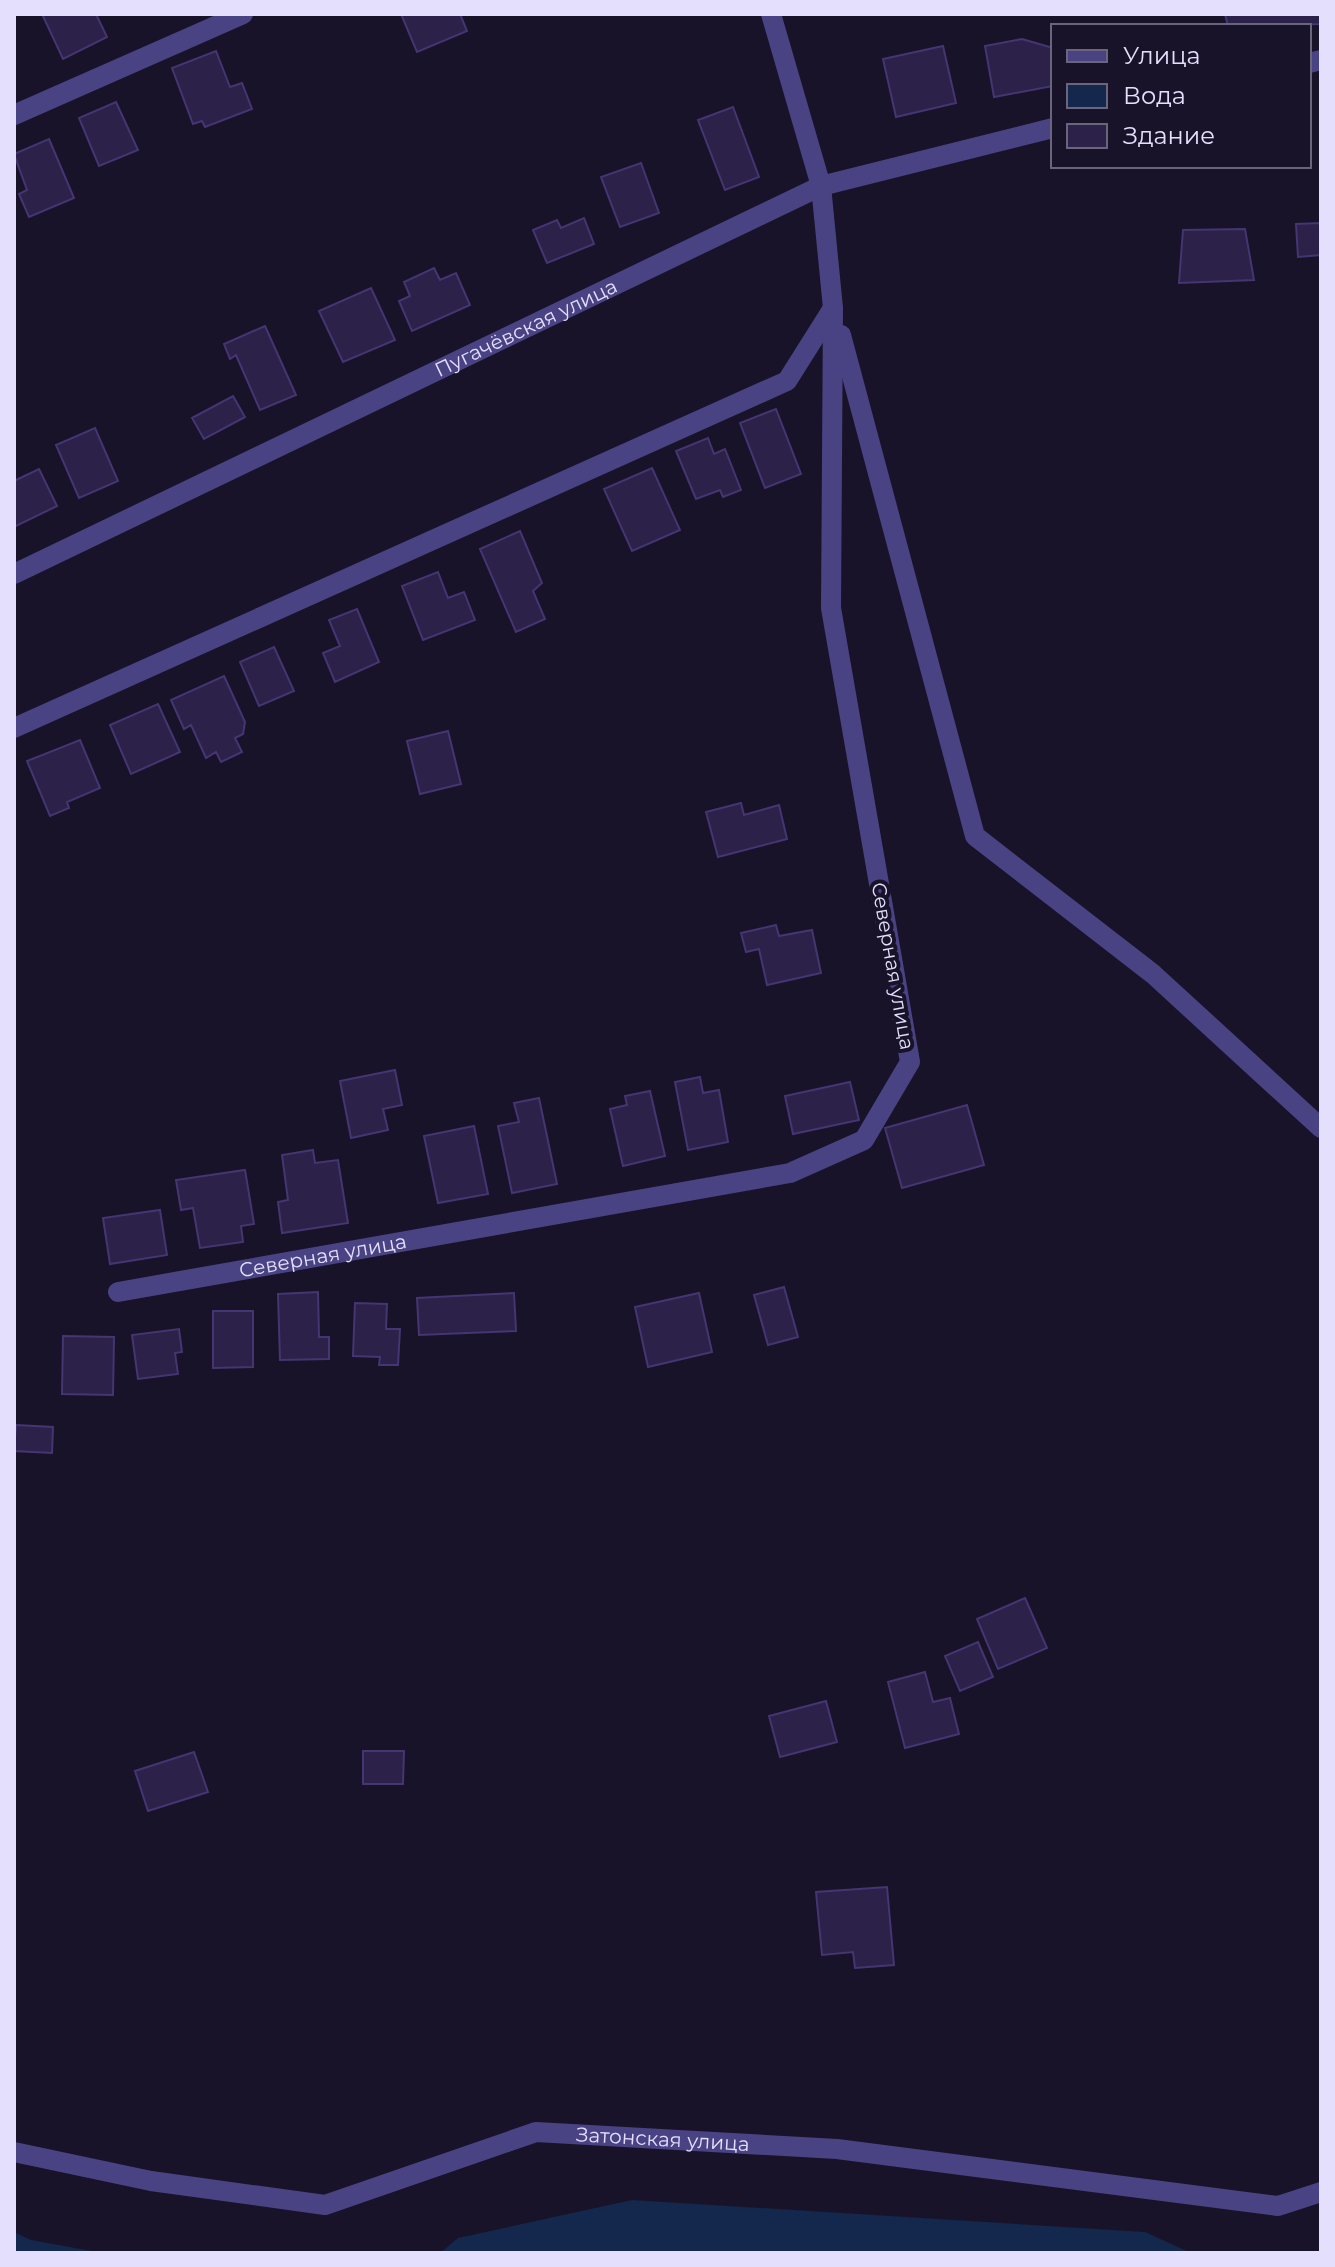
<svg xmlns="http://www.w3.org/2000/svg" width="1335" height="2267" viewBox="0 0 1335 2267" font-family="Montserrat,sans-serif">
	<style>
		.water { fill: #14274d }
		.building { fill: #2b2149; stroke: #453572; stroke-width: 2 }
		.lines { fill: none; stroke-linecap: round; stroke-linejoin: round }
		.minor { stroke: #494384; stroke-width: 20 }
		.labels { text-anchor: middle; stroke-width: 8; stroke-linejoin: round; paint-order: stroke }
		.street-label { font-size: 20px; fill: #e4dffc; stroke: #181329 }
	</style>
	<rect width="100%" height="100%" fill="#181329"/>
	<!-- water -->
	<path class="water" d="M632,2200L1145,2232L1191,2253H440L458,2238Z
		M14,2232L31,2240L103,2253H14Z"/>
	<!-- building -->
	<path class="building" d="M42,14H96L107,37L63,59Z
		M401,14H460L467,31L417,52Z
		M1225,14H1321V24L1228,26Z
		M1022,39L1053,48V86L994,97L985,46Z
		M943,46L956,103L896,117L883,59Z
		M216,51L230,87L242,83L252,109L205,127L202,121L193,124L172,68Z
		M116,102L138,150L99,166L79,118Z
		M733,107L759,177L725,190L698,120Z
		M49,139L74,198L29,217L19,194L27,190L14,154Z
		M641,163L659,213L620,227L601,177Z
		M584,218L594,244L547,263L533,230L557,220L561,228Z
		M1321,223V255L1298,257L1296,224Z
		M1245,229L1254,280L1179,283L1183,230Z
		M434,268L440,280L456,273L470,305L412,331L399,301L410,296L404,282Z
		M371,288L395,340L343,362L319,311Z
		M265,326L296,395L260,410L236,355L230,359L224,344Z
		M233,396L245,417L204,439L192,418Z
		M776,409L801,474L765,488L740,423Z
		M95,428L118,481L79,498L56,445Z
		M708,438L714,454L725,449L741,490L723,497L720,490L696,499L676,451Z
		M652,468L680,530L632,551L604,489Z
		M39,469L57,506L14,527V481Z
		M520,531L542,583L533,591L545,619L516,632L480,549Z
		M438,572L448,598L464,592L475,620L423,640L402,586Z
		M357,609L379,662L335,682L323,653L340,646L329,620Z
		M274,647L294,691L259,706L240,662Z
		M224,676L245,722L243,734L235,738L242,752L221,762L216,752L206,758L191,725L184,729L171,700Z
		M158,704L180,752L131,774L110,725Z
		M448,731L461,784L420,794L407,741Z
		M80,740L100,788L67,802L69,808L50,816L27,761Z
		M741,803L744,815L779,805L787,839L718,857L706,812Z
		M776,925L779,936L812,930L821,973L767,985L759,949L746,952L741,933Z
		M395,1070L402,1105L383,1109L388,1130L351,1138L340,1081Z
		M700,1077L703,1093L719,1090L728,1142L688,1150L675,1082Z
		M850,1082L859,1120L793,1134L785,1096Z
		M650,1091L665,1156L623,1166L610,1109L627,1105L625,1096Z
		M539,1098L557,1184L512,1193L498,1126L519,1122L514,1103Z
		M967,1105L984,1165L902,1188L885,1128Z
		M474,1126L488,1194L438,1203L424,1136Z
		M313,1150L315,1163L338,1160L348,1223L282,1233L278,1202L288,1200L282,1155Z
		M245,1170L254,1224L241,1226L243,1242L200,1248L193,1208L181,1210L176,1180Z
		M160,1210L167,1255L110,1264L103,1218Z
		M784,1287L798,1337L768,1345L754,1295Z
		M318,1292L319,1337H329V1359L280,1360L278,1294Z
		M514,1293L516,1331L419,1335L417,1298Z
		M699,1293L712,1352L648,1367L635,1307Z
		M355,1303L387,1304L386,1329H400L398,1365H379L380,1357L353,1356Z
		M213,1311H253V1367L213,1368Z
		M179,1329L182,1352L175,1353L178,1374L138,1379L132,1335Z
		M63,1336L114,1337L113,1395L62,1394Z
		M16,1425L53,1427L52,1453L14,1451Z
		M1025,1598L1047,1648L998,1669L977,1619Z
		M978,1642L993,1677L960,1691L945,1656Z
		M925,1672L933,1702L950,1698L959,1734L905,1748L888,1682Z
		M826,1701L837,1742L780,1757L769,1716Z
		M363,1751H404L403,1784H363Z
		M194,1752L208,1792L148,1811L135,1771Z
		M887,1887L894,1965L855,1968L853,1952L822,1955L816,1892Z"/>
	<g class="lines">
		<!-- minor -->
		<g class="minor">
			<path d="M1309,63L1321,60"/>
			<path d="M14,115L243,14"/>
			<path d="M841,335L975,836L1153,974L1321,1128"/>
			<path id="s1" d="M14,574L821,186L1053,128"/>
			<path d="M14,728L787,381L833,308"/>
			<path id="s2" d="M118,1292L790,1173L864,1140L910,1062L831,608L833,308L821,186L771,14"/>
			<path id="s3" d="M14,2152L151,2181L325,2205L536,2132L837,2149L1278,2206L1321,2192"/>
		</g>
	</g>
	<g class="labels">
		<!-- street labels -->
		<g class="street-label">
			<text dy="7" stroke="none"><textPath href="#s1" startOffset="568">Пугачёвская улица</textPath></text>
			<text transform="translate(893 966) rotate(80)" y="7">Северная улица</text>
			<text dy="7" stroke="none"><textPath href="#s2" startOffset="208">Северная улица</textPath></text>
			<text dy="7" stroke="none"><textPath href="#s3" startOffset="666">Затонская улица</textPath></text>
		</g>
	</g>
	<!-- border -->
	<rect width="1335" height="2267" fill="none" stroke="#e4dffc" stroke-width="32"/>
	<!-- legend -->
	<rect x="1051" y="24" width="260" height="144" fill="#181329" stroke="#6a657d" stroke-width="2"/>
	<rect x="1067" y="50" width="40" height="12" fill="#494384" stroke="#6a657d" stroke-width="2"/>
	<text x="1123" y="64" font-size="24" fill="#e4dffc">Улица</text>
	<rect x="1067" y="84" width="40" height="24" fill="#14274d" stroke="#6a657d" stroke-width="2"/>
	<text x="1123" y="104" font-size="24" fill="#e4dffc">Вода</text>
	<rect x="1067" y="124" width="40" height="24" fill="#2b2149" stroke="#6a657d" stroke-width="2"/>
	<text x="1123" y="144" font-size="24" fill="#e4dffc">Здание</text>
</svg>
